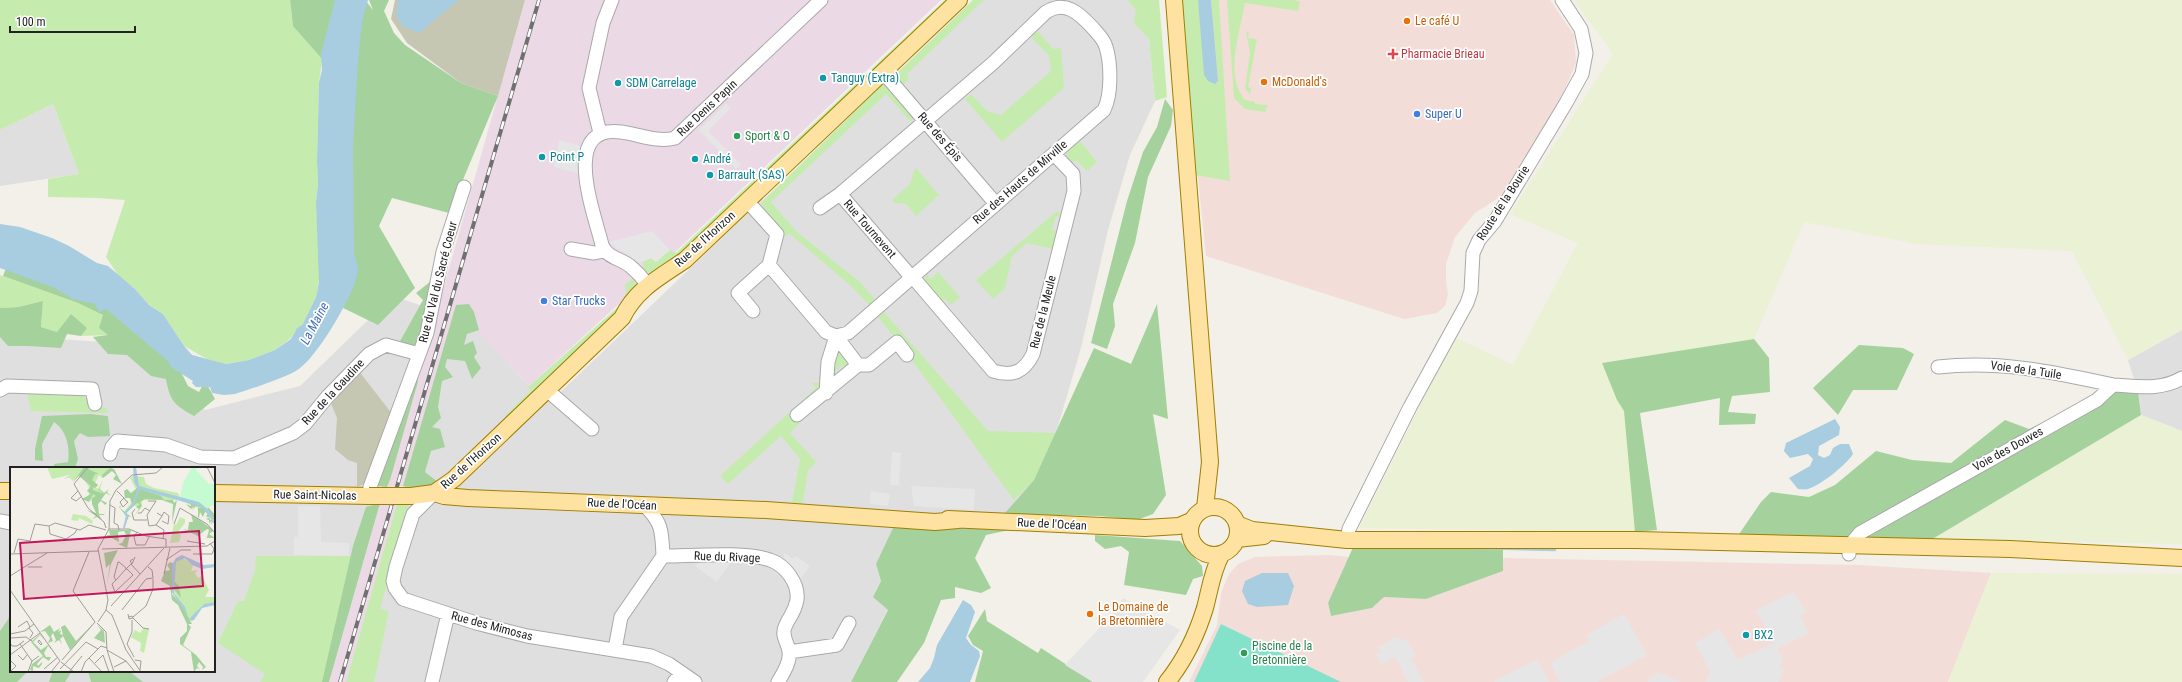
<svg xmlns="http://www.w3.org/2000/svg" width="2182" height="682" viewBox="0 0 2182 682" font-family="'Roboto Condensed',sans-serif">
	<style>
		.residential { fill: #e0dfdf; fill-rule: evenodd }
		.commercial { fill: #f3ddd8 }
		.industrial { fill: #ebdae6 }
		.construction { fill: #c5c7b3 }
		.farmland { fill: #ebf1d4 }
		.grass { fill: #c5ecae }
		.forest { fill: #a5d29c }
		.pitch { fill: #85e2ca }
		.parking { fill: #e6e6e6 }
		.water { fill: #a8cce0 }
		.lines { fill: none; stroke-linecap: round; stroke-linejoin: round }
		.stream { stroke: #a8cce0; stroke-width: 2.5 }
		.minor-casing { stroke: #a9a9a9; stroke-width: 15 }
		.major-casing { stroke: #a07f00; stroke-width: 18 }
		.minor { stroke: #fff; stroke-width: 13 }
		.major { stroke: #fee2a1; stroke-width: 16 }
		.rail-casing { stroke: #707070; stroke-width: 4 }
		.rail { stroke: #fff; stroke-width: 2.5; stroke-dasharray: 8; stroke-linecap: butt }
		.major-bridge-casing { stroke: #a07f00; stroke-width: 18; stroke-linecap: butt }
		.major-bridge { stroke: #fee2a1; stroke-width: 16 }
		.food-dot { fill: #e8710a; stroke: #fff; stroke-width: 1.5 }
		.health-dot { fill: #e0444e; stroke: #fff; stroke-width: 1.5 }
		.culture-dot { fill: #0f9aa8; stroke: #fff; stroke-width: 1.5 }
		.shop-dot { fill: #3f7fe0; stroke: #fff; stroke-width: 1.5 }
		.leisure-dot { fill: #2e9e5b; stroke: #fff; stroke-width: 1.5 }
		.labels { text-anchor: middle; stroke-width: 3.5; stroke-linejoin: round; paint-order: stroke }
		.food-label { font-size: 12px; fill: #c56008; stroke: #fff; text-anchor: start }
		.health-label { font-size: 12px; fill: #be3a42; stroke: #fff; text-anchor: start }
		.culture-label { font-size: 12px; fill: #0d838f; stroke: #fff; text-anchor: start }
		.street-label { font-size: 12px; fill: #222; stroke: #fff }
		.shop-label { font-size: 12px; fill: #366cbe; stroke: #fff; text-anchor: start }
		.leisure-label { font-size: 12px; fill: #27864d; stroke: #fff; text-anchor: start }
		.water-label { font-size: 13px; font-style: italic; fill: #4a72b5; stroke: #fff }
		.inset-river { fill: none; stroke: #a8cce0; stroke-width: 2 }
		.inset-road { fill: none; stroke: #9f9e99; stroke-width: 1 }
		.view { fill: #c2185b; fill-opacity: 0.15; stroke: #c2185b; stroke-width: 2 }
		.inset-edge { fill: none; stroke: #222; stroke-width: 2 }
	</style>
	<rect width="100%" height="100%" fill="#f2f0e8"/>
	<!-- residential -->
	<path class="residential" d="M983,0H1127L1136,10L1149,39L1155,101L1130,155L1108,230L1081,348L1056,433L1034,480L1004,514L876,564L881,581L873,597L888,609L851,682H346L397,504L410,505L403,486L456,305L529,386L550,402L744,217Z
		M53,104L79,174L0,186V130Z
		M393,296L437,311L376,486L380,503L329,682H0V335L132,344L205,410L300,386ZM11,468H214V671H11Z
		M2182,330V431L2141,415L2138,392L2128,360Z"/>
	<!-- commercial -->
	<path class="commercial" d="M1180,0H1550L1574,35L1576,63L1561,98L1503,195L1475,213L1455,237L1446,264V281L1448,294L1445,306L1437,313L1404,319L1206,256Z
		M1329,555L1349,557L1328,603L1331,616L1372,608L1384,597L1426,599L1503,571V559L1505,558L1858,565L1991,573L1948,682H1189L1217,625L1221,593L1229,574L1238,564L1255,557Z"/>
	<!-- industrial -->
	<path class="industrial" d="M525,0H941L655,271L529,386L456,306L403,486L387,487L418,382L417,379L437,321V311Z
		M380,503L397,504L346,682H329Z"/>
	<!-- construction -->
	<path class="construction" d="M395,0H525L498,96L461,83L407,43L391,19Z
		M358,370L393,415L370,481L357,487V463L348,460L335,449L337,418L330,401Z"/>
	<!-- farmland -->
	<path class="farmland" d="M1574,0H2182V330L2128,360L2072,251L1918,244L1804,222L1754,339L1602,363L1625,414L1635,532L1359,528L1455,337L1513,365L1578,243L1510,214L1613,54Z
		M2141,415L2182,431V544L1933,539Z
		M1991,573L2182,574V682H1948Z"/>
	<!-- grass -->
	<path class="grass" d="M0,0H290L293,26L326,27C323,46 322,64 319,82L317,161L318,183L316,202L320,275L316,297L304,323L297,328L291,338L275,350L249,360L225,364L207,359L184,346L163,314L148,304L135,289L118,275L106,257L125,200L97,198L48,197V179L79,174L53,104L0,130Z
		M945,0H954L675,262C665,268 655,276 643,271L644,264L641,262L651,258L656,262L670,250L676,253Z
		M973,0H984L907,74L909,79L904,84L900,83L897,76L898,72Z
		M1127,0H1159L1167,97L1155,101L1149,39L1134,23L1136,10Z
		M1180,0H1198L1217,83L1218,81L1211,0H1219L1230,181L1195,175Z
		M1227,0H1294L1300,2L1298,11L1245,3C1240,32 1224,75 1245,100L1255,102V104L1268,105L1265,112L1245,109L1234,98Z
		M1038,31L1053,49L1061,48L1064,88L1002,142L965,99L971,94L987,111L1001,115L1051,71L1049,56L1031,37Z
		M1249,31L1248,38L1257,39L1248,87L1251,88L1250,94L1245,89L1250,53L1246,32Z
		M884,83L913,117L911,122L886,94L771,202L797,232L860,282L877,302L871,307L851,286L789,233L781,240V229L764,210L761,203Z
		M1080,141L1097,162L1087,171L1076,160L1071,164L1065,159L1068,151Z
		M916,168L939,195L916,216L906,204L895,203L892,200L910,184L914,170Z
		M1057,211L1062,217L1056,216L1052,230L1059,232L1054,249L1027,243L1012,256L1005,288L993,299L976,280Z
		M938,272L960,297L951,305L945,299L940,303L924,285L926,274L931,279Z
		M0,275L78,303L104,315L109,335L81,336L87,327L57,332L41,327L43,301L18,307L0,308Z
		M634,278C637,287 632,294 627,302L509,420L505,416L531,390L528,387L618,307L626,293L625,284Z
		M884,312L988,431L1056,433L1034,480L1014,500C969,439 926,376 878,317Z
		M839,348L853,362L847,370L842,365L835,372L839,377L834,379L831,376L836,350Z
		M812,383H820L821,385L813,399L793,414L801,422L790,433L816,462L808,471L802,508L791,507L800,459L781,436L728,484L720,476L816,388Z
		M27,391L73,392L88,399V407L107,408L108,413L31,411Z
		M397,504L409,505L380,609L389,611L374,682H346Z
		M256,556H357L325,682H260L265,674L218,643L238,601H244L255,570Z"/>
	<!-- forest -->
	<path class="forest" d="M290,0H365L373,10L369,0H389L384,11L394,33L405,45L461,83L498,96L449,213L392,198L379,226L415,288L378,325L337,305L346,86L293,26Z
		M1165,99L1173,110L1171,126L1148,177L1135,243L1113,304L1115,326L1107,349L1091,343L1127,201L1143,152L1157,127Z
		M8,263L102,299L179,368L188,386L199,392L205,381L215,399L194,416C175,405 170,402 166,379L151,376L127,355L108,354L93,337L108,335L99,328L103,315L78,303L3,276Z
		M431,281L428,318L437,321L417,378L418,382L390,480L387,487L376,486L420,363L399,343L423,300L416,293Z
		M43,301L41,327L57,332L71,314L87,328L81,336L67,334L61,348L28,346H8L0,337V308L18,307Z
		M469,304L474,312L479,330L467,334L464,345L473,341L477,353L474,357L481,368L472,379L465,361L447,359L445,367L453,377L442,381L438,407L441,418L432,427L440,429L445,447L431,451L425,472L438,482L421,490L403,486L456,305Z
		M1157,304L1168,419L1153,414L1166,495L1153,514L1137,520L1100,516L1004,514L1034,480L1094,348L1131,364Z
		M1754,339L1769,358L1770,392L1732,396L1728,412L1756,414L1755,424L1719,425L1720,398L1640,413L1657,530L1635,532L1624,411L1617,400L1602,363Z
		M1859,345L1903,348L1914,354L1897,390H1853L1838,415L1813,388Z
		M2112,390L2138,392L2141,415L1924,544L1735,540L1761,502L1771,492L1809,497L1835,485L1876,451L1912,460L1951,463L2005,420L2029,429Z
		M90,414L108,416L110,436L88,437L80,433L74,441L78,459L75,468H54V464L68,462C70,447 67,431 54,422L42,444L43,461L35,460V449L42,416Z
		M380,503L329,682H322L353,546L366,507Z
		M894,526L1009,530L986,535L975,558L991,588L981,593L955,587V598L941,600L924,643L897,682H851L888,610L873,597L881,581L876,564Z
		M1095,535L1180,541L1202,566L1203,576L1193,579L1186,595L1124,585L1129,552L1121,546L1105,549L1095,541Z
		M1355,543L1503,547V571L1426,599L1384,597L1372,608L1331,616L1328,603Z
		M985,609L987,621L1038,653L1041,648L1093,682H975L983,651L973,645L968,636Z
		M11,615V671H28L17,682H0V631Z
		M53,671H72L65,682H49Z
		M88,671H129L143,682H91Z"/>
	<!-- pitch -->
	<path class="pitch" d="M1221,624L1341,682H1194Z"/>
	<!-- parking -->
	<path class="parking" d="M726,104L730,109L708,131L741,165L736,169L699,130Z
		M559,140L581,146L578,161V173L554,167Z
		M652,231L670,250L656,262L651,258L640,263L609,242Z
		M892,452L901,453L899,485H890Z
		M911,486L975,489L974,510L914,506Z
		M871,491L890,494L888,506L870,504Z
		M298,506H320L321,542L349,543V556L294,555V537H298Z
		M784,553L793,559L796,556L810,566L796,584L783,567Z
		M704,556H735L717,582L695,566Z
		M1794,592L1806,612L1800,616L1809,633L1777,649L1783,659L1779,666L1784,668L1779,682H1706L1710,671L1695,643L1719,629L1738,660L1774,643L1756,610Z
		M1123,598L1180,630L1143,682H1093L1065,665L1103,624Z
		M1624,614L1647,655L1597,682H1560L1550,663L1589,641L1587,635Z
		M1398,636L1401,641L1406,639L1416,656L1411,658L1424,682H1408L1395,657L1381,664L1376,655L1381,652L1378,647Z
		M1537,659L1549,682H1495L1494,681Z
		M1657,672L1663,674L1681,682H1648L1650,676L1654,677Z"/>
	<!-- water -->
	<path class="water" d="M335,0H368L362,22L358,61L353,145L354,253C355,258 357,263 358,268C359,288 317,357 300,368C289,377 250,389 235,394L224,395L212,393L210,387H196L192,383L193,381L171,367L168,361L106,309L99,312L95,304L73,299L55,288L0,268V224L20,227L52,238L69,246L97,263L108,266L135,289L149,305L163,314L184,346L192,355L226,364L249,360L275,350L291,339L297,328L303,324L316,297L319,282L316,202L318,184L317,161L319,82L322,70L321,54Z
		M398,0H459L419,33L402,26L396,16Z
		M1198,0H1211L1218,81L1215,84L1208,81L1204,75Z
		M1835,419L1840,427L1839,435L1819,446L1818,455L1824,458L1830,455L1833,448L1840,444H1849L1853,454C1846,465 1821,485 1808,489C1805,490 1801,489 1798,489L1789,478L1810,466L1813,459L1808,454L1790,458L1784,451L1786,443Z
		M1262,573H1288L1294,586L1288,605L1257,607L1248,604L1242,591L1245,581Z
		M963,600L971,605L975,612L966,638L971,645L979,651L980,656L970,682H918L930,668L934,658L937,645Z"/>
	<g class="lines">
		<!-- stream -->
		<path class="stream" d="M1473,548L1555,550"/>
		<!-- minor casing -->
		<g class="minor-casing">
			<path id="minor" d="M883,72L996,204
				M600,133L589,88L603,23L612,0
				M747,201L777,234L769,265L826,332L836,336L848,333L1104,110C1112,94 1111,63 1106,47C1104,39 1097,33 1092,27C1079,13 1065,0 1046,12L993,63L840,194L907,272L917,282L993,371C1013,377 1024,372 1033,354L1074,191L1073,174L1054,154
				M820,208L840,194
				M571,249L594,253L604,251
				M647,285C643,278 636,271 630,266C620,258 607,258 602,245C595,215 559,124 621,132C638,134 657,143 675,138L821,0
				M753,311L738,293L769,265
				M858,365H869L897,342L907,355
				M1938,367C1999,360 2053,372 2113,385
				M0,390L7,386L92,389L95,404
				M547,390L592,429
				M797,415L858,365L836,336L828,362L826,393
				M110,454L112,447L117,441L166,445L200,457L234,458L293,433L305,424L328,396L369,354L386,345L419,354
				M434,493L413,514L396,567L393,581L395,588L403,599L476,623L527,636L651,656L669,664L695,682
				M369,496L370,487L427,333L443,252L464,187
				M644,505C662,522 662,531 663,556
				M0,521L11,523
				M1347,540L1349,529L1410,407L1467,303L1471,291L1473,253L1479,240L1495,221L1566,103L1582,74L1586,53L1581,29L1562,0
				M1849,554L1850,545L1860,533L2097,400L2113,385C2136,386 2161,391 2182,378
				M615,649L621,617L663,556C691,556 745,551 770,560C785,565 799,583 797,600C794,615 789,616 785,627C781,636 788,643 789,651C791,661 783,674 778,682
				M789,652L837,645L849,623
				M432,682L448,614
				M674,682L682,673"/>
		</g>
		<!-- major casing -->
		<g class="major-casing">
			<path id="major" d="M1174,0L1210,462L1205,508
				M0,491H11
				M214,493L369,496
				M434,493L454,479L622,318C636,289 660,277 685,260L959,0
				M411,496L434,493L444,496L468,498L766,510L935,522L958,520
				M1190 531a24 24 0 1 1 48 0a24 24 0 1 1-48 0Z
				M948,519L1145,528L1179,526L1193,520
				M1237,524L1252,530L1347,540H1637L2010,549L2182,558
				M1237,539L1264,536
				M1167,682C1184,661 1197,634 1205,608C1210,589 1212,572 1221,555"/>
		</g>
		<!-- minor -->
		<use href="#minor" class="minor"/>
		<!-- major -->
		<use href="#major" class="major"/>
		<!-- rail casing -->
		<g class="rail-casing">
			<path id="rail" d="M340,682L539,0"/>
		</g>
		<!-- rail -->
		<use href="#rail" class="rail"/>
		<!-- major-bridge casing -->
		<g class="major-bridge-casing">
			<path id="major-bridge" d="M369,496H411"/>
		</g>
		<!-- major-bridge -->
		<use href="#major-bridge" class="major-bridge"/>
	</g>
	<!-- markers -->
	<g class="food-dot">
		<circle cx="1407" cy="21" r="4"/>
		<circle cx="1264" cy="82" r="4"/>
		<circle cx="1090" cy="614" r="4"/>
	</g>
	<path class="health-dot" d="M1391 48h4v4h4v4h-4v4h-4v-4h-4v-4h4z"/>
	<g class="culture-dot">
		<circle cx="823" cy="78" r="4"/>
		<circle cx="618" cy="83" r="4"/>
		<circle cx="542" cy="157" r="4"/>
		<circle cx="695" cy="159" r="4"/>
		<circle cx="710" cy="175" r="4"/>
		<circle cx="1746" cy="635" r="4"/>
	</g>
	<g class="shop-dot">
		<circle cx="1417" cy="114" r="4"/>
		<circle cx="544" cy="301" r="4"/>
	</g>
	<g class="leisure-dot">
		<circle cx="737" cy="136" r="4"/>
		<circle cx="1244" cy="653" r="4"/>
	</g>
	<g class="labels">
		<!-- food labels -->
		<g class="food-label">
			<text x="1415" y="25">Le café U</text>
			<text x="1272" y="86">McDonald's</text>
			<text x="1098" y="611">Le Domaine de<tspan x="1098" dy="14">la Bretonnière</tspan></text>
		</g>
		<!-- health labels -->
		<g class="health-label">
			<text x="1401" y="58">Pharmacie Brieau</text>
		</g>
		<!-- culture labels -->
		<g class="culture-label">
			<text x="831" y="82">Tanguy (Extra)</text>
			<text x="626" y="87">SDM Carrelage</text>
			<text x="550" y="161">Point P</text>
			<text x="703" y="163">André</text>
			<text x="718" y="179">Barrault (SAS)</text>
			<text x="1754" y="639">BX2</text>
		</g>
		<!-- street labels -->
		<g class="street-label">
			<text transform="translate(707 108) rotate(-43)" y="4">Rue Denis Papin</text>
			<text transform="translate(940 137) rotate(49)" y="4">Rue des Épis</text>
			<text transform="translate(1020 182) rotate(-41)" y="4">Rue des Hauts de Mirville</text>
			<text transform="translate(1503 203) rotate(-57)" y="4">Route de la Bourie</text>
			<text transform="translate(870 229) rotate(49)" y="4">Rue Tournevent</text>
			<text transform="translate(705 239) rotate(-42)" y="4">Rue de l'Horizon</text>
			<text transform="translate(438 282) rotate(-76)" y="4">Rue du Val du Sacré Coeur</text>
			<text transform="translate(1043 312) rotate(-76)" y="4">Rue de la Meule</text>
			<text transform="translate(2026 370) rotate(8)" y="4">Voie de la Tuile</text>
			<text transform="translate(333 392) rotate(-47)" y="4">Rue de la Gaudine</text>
			<text transform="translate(2008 449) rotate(-29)" y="4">Voie des Douves</text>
			<text transform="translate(471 461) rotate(-42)" y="4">Rue de l'Horizon</text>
			<text transform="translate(315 495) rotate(1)" y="4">Rue Saint-Nicolas</text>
			<text transform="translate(622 504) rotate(3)" y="4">Rue de l'Océan</text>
			<text transform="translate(1052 524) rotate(3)" y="4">Rue de l'Océan</text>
			<text transform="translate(727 557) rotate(2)" y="4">Rue du Rivage</text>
			<text transform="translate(492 626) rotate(15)" y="4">Rue des Mimosas</text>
		</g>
		<!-- shop labels -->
		<g class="shop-label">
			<text x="1425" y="118">Super U</text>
			<text x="552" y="305">Star Trucks</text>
		</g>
		<!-- leisure labels -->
		<g class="leisure-label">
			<text x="745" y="140">Sport &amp; O</text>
			<text x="1252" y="650">Piscine de la<tspan x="1252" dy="14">Bretonnière</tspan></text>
		</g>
		<!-- water labels -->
		<g class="water-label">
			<text transform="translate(314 323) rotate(-62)" y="5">La Maine</text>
		</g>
	</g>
	<!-- overview -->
	<g transform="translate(10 467)">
		<rect width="205" height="205" fill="#f2f0e8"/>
		<path d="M37,0H102V3L92,11L89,8L85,16L88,18L86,21L91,22L94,26L83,36L78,30L80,22L72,9L69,8L63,14L59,8L42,12ZM123,9L134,10L136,17L144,21L168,26L170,31L196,41L195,44L169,33H135L132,34L131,41L124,50L129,41L124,38L116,46L114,45L121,36L126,22L120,11ZM63,47L76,49L83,54L82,57L69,51L68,54L61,53ZM170,50L175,52V56L167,66L171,68L169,75L160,76L164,57L166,58ZM174,91L183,99L181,104L188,103L185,106L188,111L192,109L199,123L195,130H205V135L193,138L180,153L164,125L165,97L168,92ZM134,161L139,162L134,186L130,184L131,176L121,170L125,163L130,166Z" fill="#c5ecae"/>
		<path d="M74,0H81L78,2L89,7H85L82,13L88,18L85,21L83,20V23L94,27L88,23L93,13L89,23L94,26L99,22L97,25L101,29L96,26L91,33L97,36L95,38L91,34L88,37L89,47H94L95,43L94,48H89L92,53L87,50L82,52L86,49L77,43L86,46L82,37V31L86,29L83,27L79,35L72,32L81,27L77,24L81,19L69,9L63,15L59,10L54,12L59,9L63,15ZM100,1L104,2L112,17L103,12L106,8L102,4L93,11L92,8ZM127,21L151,29L154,33H163L164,36L167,33L162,56L163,37L152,33L135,32L130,35L132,39L129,42L126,40L130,37L127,36L116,46L123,51L119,49L114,61L116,49L109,40L111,38L110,41L115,45L122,37L120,31H115L114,24L117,22L121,26ZM175,34L199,41L205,48V55L199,44L200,53L202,52L205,58L203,55L200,58L202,54L199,56V53L196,52L200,50H196L198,46L195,45L193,50L190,45L189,51L182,46L188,50V41H192L186,39L182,43L184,39L181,42L176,37L181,39V37ZM181,47L202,62L203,64L199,67L205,71H197L196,74L199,63L197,62L188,69L173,62L178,63L179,55H183ZM99,63H121L117,81L108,77L112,76L116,68L114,64L108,65L109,75L96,68H100ZM158,82L157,98L160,95L163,96L164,114L169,119L171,131L163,121L162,127L171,137L182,157H178L181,160L173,178L186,188L196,200L192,203L193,200L189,195L187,199L190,203L187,201L184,205L181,185L170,177V171L177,164V157L168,138L162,133L160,119L151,114L155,104L160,103L157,98ZM108,83L101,97L97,118L100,97L96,101L94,86ZM85,155L60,183L53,169L50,172L52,177L49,173L44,176L46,173L43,166L41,169L43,174L38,176L40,171L35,164L30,165L40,158L44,165L50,161L48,165L51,163L50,167L53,168L51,160L55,158L66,174ZM87,158L94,164L95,176L84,171L91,163ZM30,167L35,174L30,168L23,175L31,183L38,178L42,183L38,179L34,186L36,190H41L39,194L33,190L27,197L28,199L32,195V197L29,201L23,199V204L20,203L22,197L33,189L21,175Z" fill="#a5d29c"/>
		<path d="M182,0L188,1L186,3L199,17H205V40L202,38L197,42L170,31L173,16Z" fill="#c6fbd1"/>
		<path d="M123,0H126L129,19L189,35L200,44L205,57L192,40L128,22L124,15ZM172,88L194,98L205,97V100L192,102L182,98L175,91L166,95L164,126L175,140L179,152L194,137L205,135V138L192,141L184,153L181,154L162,125V98L166,91Z" fill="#a8cce0"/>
		<path class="inset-river" d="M114,61L117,49L115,46L123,38L129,21"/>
		<path class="inset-road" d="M78,0L64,17L78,41L94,55L96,61M197,0L205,16M68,24L61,31L66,34L71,30M107,24L114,31L116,34L118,35L113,40L110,35L114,31M138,34H146L137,48L139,59M100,38L105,41L104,56L108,58L109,63M125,42L122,46L124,53H137M128,46H131L135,41L140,44M152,49L154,45L159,49L158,57L152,54M164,57L170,41L197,57L205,66M146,58L152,49L147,46M39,59L45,56L70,63L79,58L96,63M39,59L40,67L56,72L65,66L67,62M139,59L146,58L154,63L153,72M99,62H119L136,69L156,72V80M127,65L124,70L126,78H135L139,70M177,74L195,77M92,82L197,79L205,74M79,85L63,124L85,155M4,86L8,72L20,74L25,57L39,59M0,87L88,84M183,87H202L204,82L200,76M123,92L120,94L122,97L125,90M156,93L171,83H181M18,100H32M154,107L160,81M0,109L37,86M106,113L104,110L108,95H109L116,101V102H117L123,108L105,125L102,117L106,113L116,102L121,97L130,107M0,123L50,194M101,139L154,81M112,143L136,112L143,111L142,103L138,100M118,147L119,152L123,151L122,149L119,150M123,150L136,139L143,122V112M123,151L133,161L139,162M122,153V165L117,177L124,190M88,155L96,143M87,156L96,165L97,183L104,205M8,160L17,154L20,160M19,161L23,166L20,171M0,167L15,164L24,157M0,171L16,170L22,174M29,173L32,177L31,178L28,175ZM0,176L2,179H7L14,174M10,177L22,194M97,183L116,194M0,188L30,166M8,188L13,193L17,188M79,191L92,205M0,193L6,199L0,205M52,193L85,155M125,193L131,194L130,203M51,195L64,205M85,196L93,188L99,205M104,200L116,194L125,205M34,202L48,190M50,202L76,175L88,182M18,205L22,194L29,189M41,205L50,194M59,205L72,189M71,205L75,195L91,179L97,181M131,205L116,183L102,148L96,143L98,133L88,82L99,62L100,34L106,23L122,8L146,6L153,0"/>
		<path class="view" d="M189,64L193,119L14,132L10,76Z"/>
		<rect width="205" height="205" class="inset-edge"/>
	</g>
	<!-- scale -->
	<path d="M10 26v6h125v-6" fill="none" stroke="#222222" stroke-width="2"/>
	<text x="16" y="26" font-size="12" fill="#222222" stroke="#ffffff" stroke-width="3" paint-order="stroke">100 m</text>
</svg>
